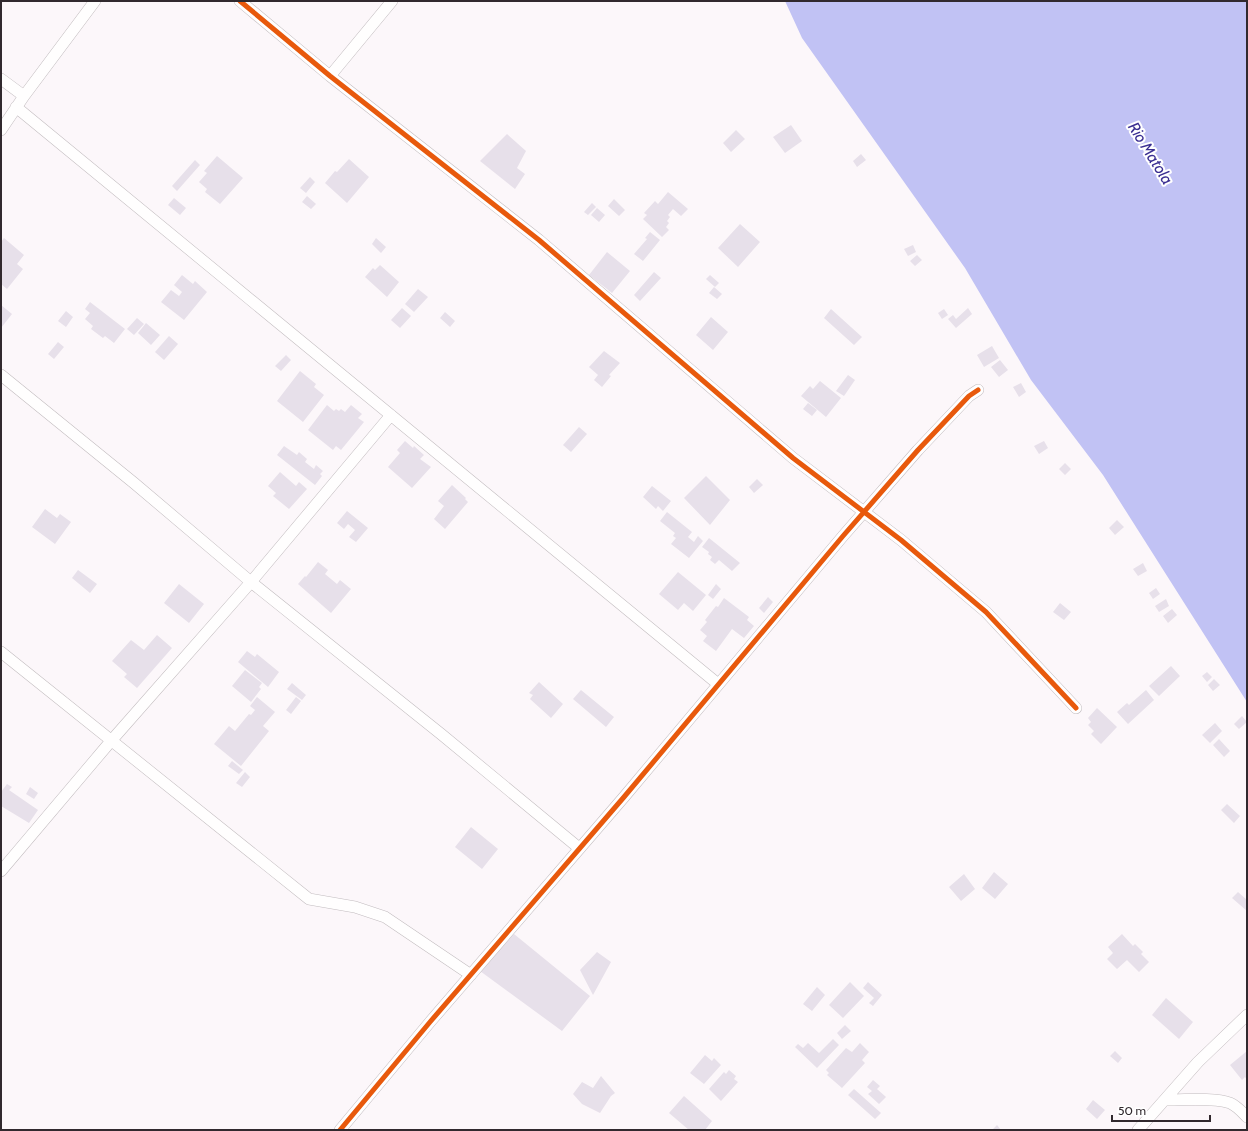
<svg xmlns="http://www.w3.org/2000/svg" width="1248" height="1131" viewBox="0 0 1248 1131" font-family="Cabin,sans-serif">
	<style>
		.water { fill: #c1c2f4 }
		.building { fill: #e7e0ea }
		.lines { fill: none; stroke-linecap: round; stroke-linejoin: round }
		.street-casing { stroke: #c2bcbf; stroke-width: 12 }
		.street { stroke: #fffefe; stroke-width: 11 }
		.cycleway-casing { stroke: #fff; stroke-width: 8 }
		.cycleway { stroke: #e8590c; stroke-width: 5 }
		.labels { text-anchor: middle; stroke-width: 4; stroke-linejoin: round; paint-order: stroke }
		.water-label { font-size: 16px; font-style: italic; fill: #3b2f92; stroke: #fff }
	</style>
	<rect width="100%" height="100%" fill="#fcf7fa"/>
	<!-- water -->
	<path class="water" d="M785,1H1247V702L1103,475L1031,380L965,268L802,38Z"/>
	<!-- building -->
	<path class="building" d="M791,125L802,141L785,153L773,137Z
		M736,130L745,139L731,152L723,143Z
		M507,134L526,151L517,168L525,174L515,189L480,161Z
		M861,154L866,160L857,167L853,161Z
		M217,156L243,178L220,204L205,192L207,189L199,182L207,173L204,171Z
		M349,159L369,177L347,203L325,183L335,171L337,172Z
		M195,160L200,165L177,191L172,186Z
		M310,177L315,182L306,193L300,188Z
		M668,192L688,209L681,216L673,209L668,215L670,217L667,221L669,223L666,227L669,230L662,237L643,219L647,215L644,213L655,201L658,204Z
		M307,196L316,204L311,209L302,202Z
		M174,198L186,208L180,215L168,205Z
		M614,199L625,210L619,216L608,206Z
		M592,203L596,207L588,215L584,212Z
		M597,208L605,215L599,222L591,215Z
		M740,224L760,242L738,267L718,248Z
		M650,232L660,240L643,261L634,254L647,239L645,238Z
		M4,238L24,255L17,264L23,269L7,289L1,284V242Z
		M376,238L386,247L381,253L372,244Z
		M913,245L916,252L908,256L904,249Z
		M607,252L630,271L612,293L589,275Z
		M917,255L922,260L915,266L910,261Z
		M380,265L399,282L387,297L365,277L373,268L375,270Z
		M654,272L661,278L640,301L634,295Z
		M182,275L193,284L195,281L207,292L184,320L161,302L171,290L179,296L182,292L174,285Z
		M710,275L719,283L715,287L706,279Z
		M714,287L722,294L717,299L709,293Z
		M418,289L428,297L414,312L405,304Z
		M90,302L125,329L114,343L105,336L103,338L91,329L93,326L85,319L90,313L85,309Z
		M1,305L12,314L1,328Z
		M402,308L411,316L400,328L391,320Z
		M968,308L972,314L956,328L948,319L953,315L956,319Z
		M831,309L862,337L854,345L824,318Z
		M944,309L948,315L942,319L938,313Z
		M66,311L73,317L66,327L58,321Z
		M445,312L455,321L450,327L440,318Z
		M711,317L728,332L713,350L696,335Z
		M137,318L144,324L134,335L127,329Z
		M146,323L160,335L151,345L138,333Z
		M169,336L178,344L164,360L155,352Z
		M58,342L64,347L54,359L48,354Z
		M992,346L999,358L984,367L977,355Z
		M604,351L620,363L609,375L611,376L602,387L594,380L598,375L589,367Z
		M286,355L291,360L281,371L275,366Z
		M1000,360L1008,370L999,377L991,367Z
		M300,371L316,384L314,387L324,395L303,422L277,401Z
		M848,375L855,380L844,396L836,391Z
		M820,381L841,398L826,417L801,396L810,386L813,389Z
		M1021,383L1026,392L1019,397L1013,387Z
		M808,403L817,410L812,416L803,409Z
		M327,405L334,411L336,409L339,411L341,409L345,412L351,405L362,414L358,418L364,422L341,450L336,446L333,450L308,430Z
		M579,427L587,434L571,452L563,445Z
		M405,441L413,448L414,446L424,455L420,459L431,467L412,488L388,467L400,453L397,450Z
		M1044,441L1048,448L1039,454L1034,446Z
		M284,446L297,455L299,452L307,459L305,462L314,469L316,465L323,471L320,474L322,476L315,485L277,455Z
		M1065,463L1071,469L1065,475L1059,469Z
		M280,472L296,486L299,482L307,489L289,509L273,496L276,493L268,486Z
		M706,476L730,500L710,525L684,498Z
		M757,479L763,485L754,493L749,487Z
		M452,485L466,498L465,499L468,502L445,529L434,519L444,506L438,501Z
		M652,486L671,501L663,511L658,506L656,509L643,497Z
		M45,509L57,518L60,514L71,522L55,544L32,527Z
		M347,511L368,528L356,542L349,537L355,530L348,524L344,529L337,523Z
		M667,512L692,532L688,537L694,542L698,536L703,541L689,558L671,544L676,538L673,536L675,533L660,521Z
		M1117,520L1124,527L1115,535L1109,528Z
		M709,538L740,563L732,571L719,560L715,564L710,560L712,557L708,554L709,552L702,547Z
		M318,562L328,570L325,574L337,584L340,580L351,589L331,613L298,584L305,576L306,577Z
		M1143,563L1147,571L1138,576L1133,569Z
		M78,570L97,584L90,593L72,578Z
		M678,572L706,595L693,611L684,603L678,610L659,594Z
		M179,584L204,604L189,623L164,603Z
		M716,584L721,589L713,599L708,595Z
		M1156,588L1160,594L1153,599L1149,593Z
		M768,597L773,602L764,613L759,608Z
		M724,598L749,617L747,620L754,626L744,638L732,629L716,651L703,641L707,636L700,630L707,622L705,620L716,606L718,607Z
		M1166,599L1169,606L1159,612L1155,606Z
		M1060,603L1071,612L1064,620L1053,612Z
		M1172,609L1177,615L1168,623L1163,616Z
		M157,635L172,648L137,688L124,677L127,674L112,661L131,640L144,650Z
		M247,651L255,657L257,654L279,672L268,687L238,662Z
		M1171,666L1180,676L1159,696L1149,686Z
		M245,670L262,683L259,687L261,689L251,702L232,686Z
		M1207,672L1212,677L1207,682L1202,676Z
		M1214,679L1220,685L1213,691L1208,685Z
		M539,682L563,704L551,718L530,699L533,695L529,693Z
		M292,683L306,695L302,700L287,689Z
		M581,690L614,717L606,727L573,699Z
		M1146,690L1154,700L1128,724L1117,712L1127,703L1129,705Z
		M257,697L275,712L263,726L269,731L241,766L214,744L229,726L235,731L249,714L251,715L255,710L250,706Z
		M296,697L301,701L291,714L286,710Z
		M1097,708L1117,727L1101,744L1091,734L1094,731L1088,725L1091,722L1088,718Z
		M1242,716L1247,722L1239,729L1234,724Z
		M1215,723L1222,731L1210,743L1202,735Z
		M1219,739L1230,751L1224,757L1213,745Z
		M232,761L243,770L239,774L228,766Z
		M245,772L250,777L242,787L236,783Z
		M7,784L12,787L9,790L38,810L29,823L1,806V792Z
		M30,787L38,793L34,799L26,794Z
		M1227,804L1240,816L1234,823L1221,810Z
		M471,827L498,849L482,869L455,847Z
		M994,872L1008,884L995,899L982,888Z
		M964,874L975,889L961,901L949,887Z
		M1238,892L1247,900V911L1232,898Z
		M514,934L590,996L562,1031L480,971Z
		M1122,934L1133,946L1135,944L1143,952L1141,954L1149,962L1139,972L1127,960L1117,969L1107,959L1113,953L1108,947Z
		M597,952L611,962L593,995L580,970Z
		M850,982L864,996L843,1018L829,1005Z
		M868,982L882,995L873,1006L869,1003L874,998L863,988Z
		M817,987L825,995L812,1011L803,1004Z
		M1166,998L1193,1022L1179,1039L1152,1015Z
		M845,1025L851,1031L842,1039L837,1033Z
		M833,1039L839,1045L817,1068L795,1047L798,1044L803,1048L808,1043L819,1053Z
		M860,1043L869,1052L862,1060L865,1063L842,1088L827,1075L829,1073L826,1070L846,1048L852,1052Z
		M1115,1051L1122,1058L1118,1063L1110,1056Z
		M1247,1051V1080L1245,1077L1242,1080L1230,1065Z
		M705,1055L712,1061L714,1058L721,1065L704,1084L690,1073Z
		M729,1070L736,1076L734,1079L738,1082L721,1101L709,1089L724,1072L726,1074Z
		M601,1076L615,1093L611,1096L600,1113L582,1104L573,1094L582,1082L593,1088Z
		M873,1080L880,1086L877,1089L886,1097L879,1104L868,1094L872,1091L867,1087Z
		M854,1089L881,1113L875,1119L848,1095Z
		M684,1096L712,1121L705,1130H697L696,1129L694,1130H689L669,1113Z
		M1093,1100L1105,1110L1097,1119L1086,1109Z
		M997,1125L1001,1130H992Z"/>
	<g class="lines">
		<!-- street casing -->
		<g class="street-casing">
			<path id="street" d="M240,1L330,76L539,240L793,458L901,540L986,612L1076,708
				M330,76L392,1
				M1,79L24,96
				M16,107L718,684
				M1,130L24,96L95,1
				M1,375L134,483L251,582L441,734L579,848
				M1,652L309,899L355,907L385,917L471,975
				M1,871L111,741L251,582L391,415
				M1165,1100C1182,1100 1215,1097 1230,1103C1237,1106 1242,1112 1247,1117
				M340,1130L430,1022L624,797L843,536L918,450L969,396L978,390
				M1138,1130L1198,1062L1247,1015"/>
		</g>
		<!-- street -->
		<use href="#street" class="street"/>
		<!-- cycleway casing -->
		<g class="cycleway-casing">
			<path id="cycleway" d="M240,1L330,76L539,240L793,458L901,540L986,612L1076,708
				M340,1130L430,1022L624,797L843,536L918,450L969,396L978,390"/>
		</g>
		<!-- cycleway -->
		<use href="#cycleway" class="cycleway"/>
	</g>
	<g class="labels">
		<!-- water labels -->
		<g class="water-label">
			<text transform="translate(1151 153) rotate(58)" y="6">Rio Matola</text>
		</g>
	</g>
	<!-- border -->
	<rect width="1248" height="1131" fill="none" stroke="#31292e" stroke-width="4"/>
	<!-- scale -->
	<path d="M1112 1115v6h98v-6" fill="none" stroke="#31292e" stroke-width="2"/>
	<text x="1118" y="1115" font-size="12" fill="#31292e" stroke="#ffffff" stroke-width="3" paint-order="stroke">50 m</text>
</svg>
